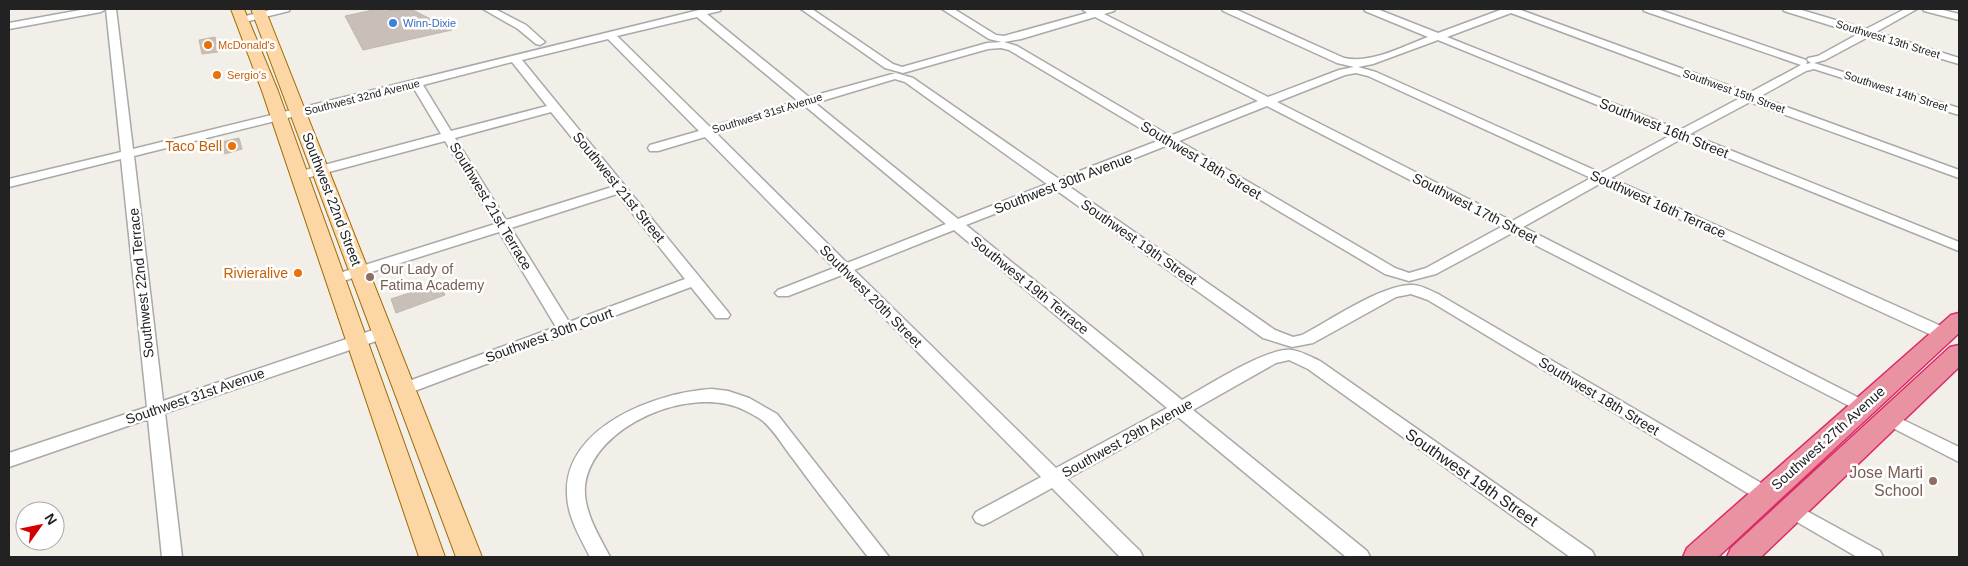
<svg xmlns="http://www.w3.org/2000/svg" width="1968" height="566" viewBox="0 0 1968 566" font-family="Arial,sans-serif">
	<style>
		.building { fill: #c7bfb8; stroke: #c4b6ab }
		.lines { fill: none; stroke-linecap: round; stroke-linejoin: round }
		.minor-casing { stroke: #a9a9a9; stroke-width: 3 }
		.major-casing { stroke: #a06b00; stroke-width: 2 }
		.highway-casing { stroke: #dc2a67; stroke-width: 3 }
		.minor { fill: #fff; fill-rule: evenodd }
		.major { fill: #fcd6a4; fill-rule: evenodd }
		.highway { fill: #e892a2; fill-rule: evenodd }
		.shop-dot { fill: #3f7fe0; stroke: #fff; stroke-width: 2 }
		.food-dot { fill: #e8710a; stroke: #fff; stroke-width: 2 }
		.education-dot { fill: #8d6e63; stroke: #fff; stroke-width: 2 }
		.labels { text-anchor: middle; stroke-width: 5; stroke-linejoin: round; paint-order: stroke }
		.far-shop-label { font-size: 11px; fill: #366cbe; stroke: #fff; text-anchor: start }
		.far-street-label { font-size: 11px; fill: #222; stroke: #fff }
		.far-food-label { font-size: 11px; fill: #c56008; stroke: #fff; text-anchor: start }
		.street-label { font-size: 14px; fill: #222; stroke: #fff }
		.food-label { font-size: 14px; fill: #c56008; stroke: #fff; text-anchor: end }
		.education-label { font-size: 14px; fill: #785e54; stroke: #fff; text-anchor: start }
		.near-education-label { font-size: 16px; fill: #785e54; stroke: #fff; text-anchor: end }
		.near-street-label { font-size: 16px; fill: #222; stroke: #fff }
	</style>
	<rect width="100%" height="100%" fill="#f2efe9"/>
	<!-- building -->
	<path class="building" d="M378,9H382L384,11L411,9L452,30L363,50L345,16Z
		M215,37L218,52L202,54L199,40Z
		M239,138L242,149L225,154L221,142Z
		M440,283L445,295L396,313L391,299Z"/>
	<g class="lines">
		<!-- minor casing -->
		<g class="minor-casing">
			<path id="minor" d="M86,9H106L101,12L9,29V23Z
				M106,9H116L133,149L699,10L721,9L720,11L707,14L809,97L896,73L913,78L1059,179L1160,140L1009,50L1001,48L988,49L903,73L885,68L801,9H812L893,64L902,67L987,43L1002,42L989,39L942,9H954L996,35L1004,36L1087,13L1082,9H1115L1114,11L1104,14L1268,97L1339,70L1354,67L1337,63L1223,11L1222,9H1235L1344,58C1372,64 1403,46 1428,37L1365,11L1364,9H1377L1438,33L1503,9H1518L1749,93L1801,65L1644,11L1643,9H1657L1806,60L1807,62L1806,64L1811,63L1807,60L1808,58L1818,56L1858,34L1784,11L1783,9H1798L1866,29L1905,9H1917L1876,32L1959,58V64L1868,37L1825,60L1814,63L1959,108V115L1814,69L1806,71L1759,97L1959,170V178L1750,102L1690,134L1959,242V251L1681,139L1611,178L1950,330L1952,334L1950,338H1938L1601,183L1523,227L1869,403L1872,407L1869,411L1863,413L1512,233L1436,274L1409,281L1385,274L1168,145L1067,185L1275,330L1293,337L1302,335C1329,321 1384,283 1413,285C1421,285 1431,291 1438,294L1773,490L1775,495L1773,500L1766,502L1759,500L1428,300L1411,294L1396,297L1313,343L1292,347L1263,338L1056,190L966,225L1182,400C1204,388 1267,347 1291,350C1301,351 1311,357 1320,361L1592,551L1595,557H1570L1308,369L1289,360L1276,363L1193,410L1367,551L1370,557H1346L1178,417L1067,479L1140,551L1143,557H1120L1052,488L990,522L983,525L976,522L973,517L976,512L1041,477L842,275L788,296H778L775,293L778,290L834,268L705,137L658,151H650L648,148L650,145L699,131L608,39L522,60L728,312L730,315L728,318H716L691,287L404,395L398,393L396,389L398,385L556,327L499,232L340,282H330L328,279L330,276L495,224L445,141L299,180L292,176L294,173L441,134L413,87L134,156L163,401L376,329H388L390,333L388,337L165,413L182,557H162L148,419L9,467V453L147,407L121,159L9,187V179L121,152ZM1511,13L1740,98L1680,130L1447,37ZM697,17L798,101L710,127L617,36ZM1095,17L1258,101L1170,136L1017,46L1004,42L1021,39ZM1438,40L1671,135L1601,173L1376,72L1358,67L1373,64ZM512,62L547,106L451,131L423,85ZM1356,73L1368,76L1591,178L1512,221L1277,102L1345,75ZM895,79L905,82L1047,184L958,219L815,103ZM805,106L946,224L847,263L716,133ZM1267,106L1501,227L1426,268L1409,273L1395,268L1179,141ZM551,112L612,187L506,220L455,138ZM617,194L685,279L569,322L511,228ZM954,230L1167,408L1056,468L854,270Z
				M274,9H290L289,11L241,23L236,20L237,18Z
				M483,9H495L526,25L545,42L540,45L536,44L518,29Z
				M1923,9H1939L1959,14V20L1924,11Z
				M712,389L728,391L749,398L777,414L889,557H868C843,525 818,493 794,460C784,448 775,431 763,421C758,417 750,413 744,410C692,384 592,425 585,486C583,511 599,536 610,557H590C580,537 567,516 567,493C565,426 657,392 712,389Z
				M1889,413L1959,447V462L1883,423L1880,419L1883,415Z
				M1792,503L1880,551L1883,557H1857L1785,515L1782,510L1785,505Z"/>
		</g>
		<!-- major casing -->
		<g class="major-casing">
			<path id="major" d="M231,9H244L278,91L445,557H419L262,91Z
				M251,9H265L482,557H456Z"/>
		</g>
		<!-- highway casing -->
		<g class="highway-casing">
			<path id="highway" d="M1959,313V333L1718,557H1683L1687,548L1951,315Z
				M1959,345V367L1761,557H1727L1731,548L1950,347Z"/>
		</g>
		<!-- minor -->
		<use href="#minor" class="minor"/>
		<!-- major -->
		<use href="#major" class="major"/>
		<!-- highway -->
		<use href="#highway" class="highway"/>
	</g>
	<!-- markers -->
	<circle class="shop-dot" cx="393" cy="23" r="5"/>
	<g class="food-dot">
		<circle cx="208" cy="45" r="5"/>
		<circle cx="217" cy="75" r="5"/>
		<circle cx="232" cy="146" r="5"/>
		<circle cx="298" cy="273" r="5"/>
	</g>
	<g class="education-dot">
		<circle cx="370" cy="277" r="5"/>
		<circle cx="1933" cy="481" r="5"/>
	</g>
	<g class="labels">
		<!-- far-shop labels -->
		<g class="far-shop-label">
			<text x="403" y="27">Winn-Dixie</text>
		</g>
		<!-- far-street labels -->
		<g class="far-street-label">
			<text transform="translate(1888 39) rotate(17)" y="4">Southwest 13th Street</text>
			<text transform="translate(1734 91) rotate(20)" y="4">Southwest 15th Street</text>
			<text transform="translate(1896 91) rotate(18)" y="4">Southwest 14th Street</text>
			<text transform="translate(362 97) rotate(-14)" y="4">Southwest 32nd Avenue</text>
			<text transform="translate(767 113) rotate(-17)" y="4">Southwest 31st Avenue</text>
		</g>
		<!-- far-food labels -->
		<g class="far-food-label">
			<text x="218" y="49">McDonald's</text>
			<text x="227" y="79">Sergio's</text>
		</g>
		<!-- street labels -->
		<g class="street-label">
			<text transform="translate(1664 128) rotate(22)" y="5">Southwest 16th Street</text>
			<text transform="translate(1201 160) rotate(31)" y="5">Southwest 18th Street</text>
			<text transform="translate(1063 183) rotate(-21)" y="5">Southwest 30th Avenue</text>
			<text transform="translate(619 187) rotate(51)" y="5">Southwest 21st Street</text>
			<text transform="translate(332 199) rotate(69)" y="5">Southwest 22nd Street</text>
			<text transform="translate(1658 204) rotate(24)" y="5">Southwest 16th Terrace</text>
			<text transform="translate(491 206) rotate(59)" y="5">Southwest 21st Terrace</text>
			<text transform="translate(1475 208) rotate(27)" y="5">Southwest 17th Street</text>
			<text transform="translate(1139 242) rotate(35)" y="5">Southwest 19th Street</text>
			<text transform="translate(141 283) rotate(-96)" y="5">Southwest 22nd Terrace</text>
			<text transform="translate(1030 285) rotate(39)" y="5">Southwest 19th Terrace</text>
			<text transform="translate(871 296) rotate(45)" y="5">Southwest 20th Street</text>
			<text transform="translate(549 335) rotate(-20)" y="5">Southwest 30th Court</text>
			<text transform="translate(195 396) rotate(-19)" y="5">Southwest 31st Avenue</text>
			<text transform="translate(1599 396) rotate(31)" y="5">Southwest 18th Street</text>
			<text transform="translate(1127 438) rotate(-29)" y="5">Southwest 29th Avenue</text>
			<text transform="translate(1828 438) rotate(-42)" y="5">Southwest 27th Avenue</text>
		</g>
		<!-- food labels -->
		<g class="food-label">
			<text x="222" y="151">Taco Bell</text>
			<text x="288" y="278">Rivieralive</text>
		</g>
		<!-- education labels -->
		<g class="education-label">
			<text x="380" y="274">Our Lady of<tspan x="380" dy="16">Fatima Academy</tspan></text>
		</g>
		<!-- near-education labels -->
		<g class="near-education-label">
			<text x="1923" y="478">Jose Marti<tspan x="1923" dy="18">School</tspan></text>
		</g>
		<!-- near-street labels -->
		<g class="near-street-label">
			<text transform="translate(1472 477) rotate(35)" y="6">Southwest 19th Street</text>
		</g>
	</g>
	<!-- border -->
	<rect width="1968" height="566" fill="none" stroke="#222222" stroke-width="20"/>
	<!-- north arrow -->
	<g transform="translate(40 526) rotate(57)"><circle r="24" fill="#ffffff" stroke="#a7a7a7"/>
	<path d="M0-4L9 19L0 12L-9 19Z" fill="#d40000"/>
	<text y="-8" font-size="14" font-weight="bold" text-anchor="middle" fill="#222222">N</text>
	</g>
</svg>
